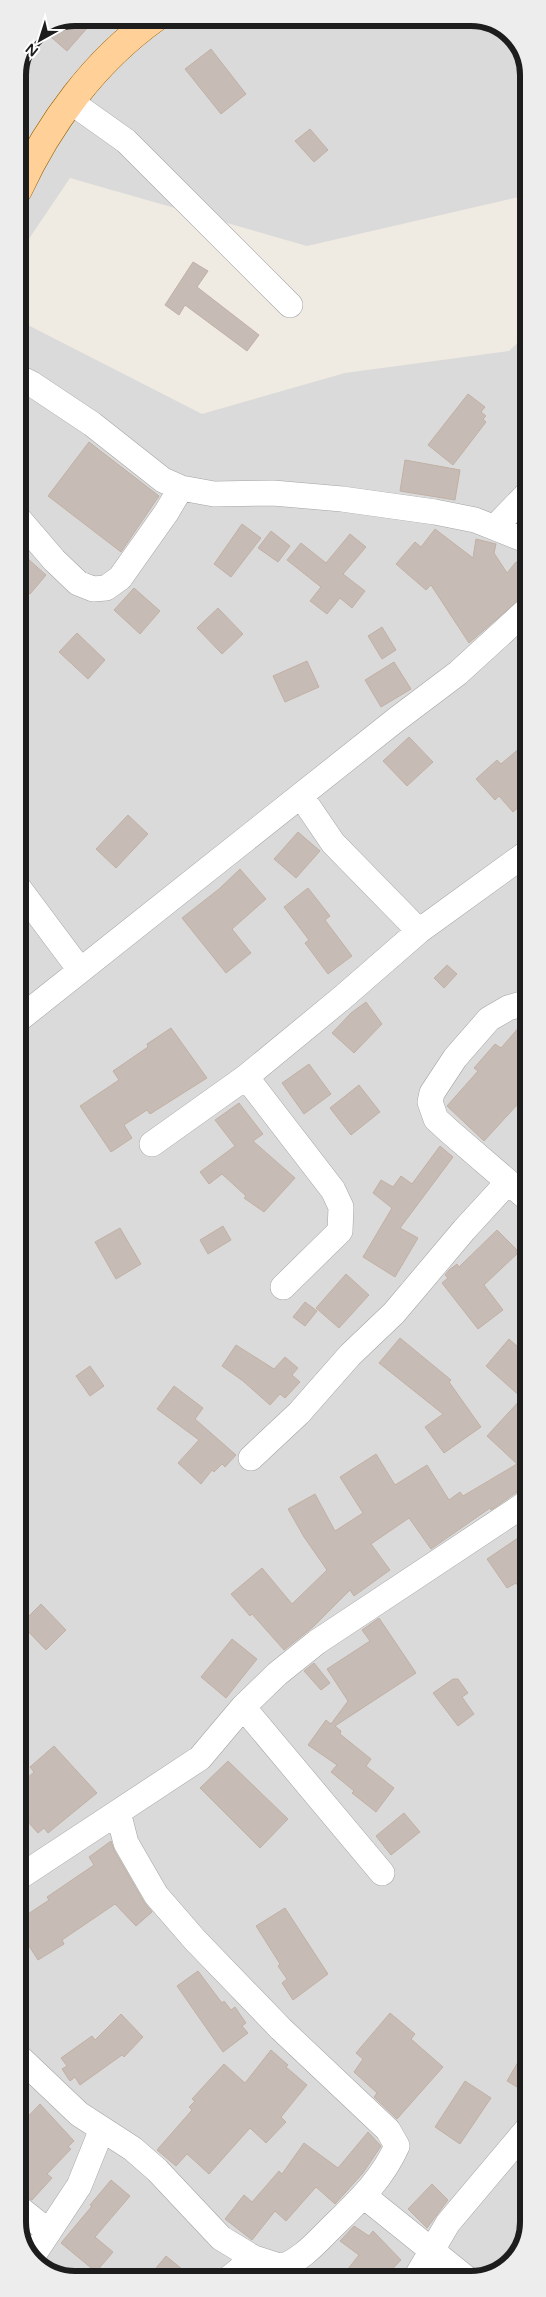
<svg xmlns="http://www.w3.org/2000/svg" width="546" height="2297" viewBox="0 0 546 2297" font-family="'Varela Round',sans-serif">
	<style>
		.residential { fill: #dbdada }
		.building { fill: #c6bcb5; stroke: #c1b0a4 }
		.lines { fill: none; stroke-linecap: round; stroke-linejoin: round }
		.minor-casing { stroke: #a4a4a4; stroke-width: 26 }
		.major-casing { stroke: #966100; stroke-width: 29 }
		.minor { stroke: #fff; stroke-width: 25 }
		.major { stroke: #ffd097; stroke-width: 28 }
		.rim { fill: none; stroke: #1d1d1d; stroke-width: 6 }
	</style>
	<rect width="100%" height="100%" fill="#efeae2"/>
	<!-- residential -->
	<path class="residential" d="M76,18H478L511,34L527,65V195L307,246L70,178L18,255V75L35,34Z
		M18,320L202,414L345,373L509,351L528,333V2222L514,2259L481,2278L68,2279L35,2263L19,2232Z"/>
	<!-- building -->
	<path class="building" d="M74,18H77L88,27L67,51L44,31L60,24L65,29Z
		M211,49L246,94L221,114L185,69Z
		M310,129L328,150L314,162L295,141Z
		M193,262L208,271L197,287L259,335L247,351L185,305L179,315L165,305Z
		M468,394L485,407L481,412L486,416L483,419L486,422L453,465L428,445Z
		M89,442L159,496L121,552L48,496Z
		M405,460L460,470L455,500L400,491Z
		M242,524L261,538L231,577L214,564Z
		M435,529L473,558L476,539L496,544L494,553L507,573L516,562L528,572V592L469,643L431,585L426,590L396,564L415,542L421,547Z
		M271,531L290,546L278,562L258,548Z
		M350,534L366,547L343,574L365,591L352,608L340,598L327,614L310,601L321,587L287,560L301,543L326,563Z
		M18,550L46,575L30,594L18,584Z
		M134,588L160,611L140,634L114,610Z
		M218,608L243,634L222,654L197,628Z
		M382,627L396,650L382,659L368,636Z
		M77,633L105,660L88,679L59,652Z
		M307,661L319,687L285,702L273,676Z
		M394,662L411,689L381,707L365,680Z
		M409,737L433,762L407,786L383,761Z
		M528,741V799L513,812L499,796L495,800L476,779L497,760L501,764Z
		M128,815L148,834L116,868L96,849Z
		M298,832L320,851L296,878L274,859Z
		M240,869L266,899L232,929L251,953L226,973L182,918L219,889Z
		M308,888L330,916L325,920L352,956L328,974L305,943L309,940L284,907Z
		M447,965L457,974L444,988L434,978Z
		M366,1002L382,1024L354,1053L332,1033L351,1013Z
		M528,1017V1114L517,1105L484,1141L447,1106L478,1071L474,1068L495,1044L501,1048Z
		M171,1028L207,1078L150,1114L147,1110L124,1125L132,1138L111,1152L80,1106L119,1080L113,1071L148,1047L147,1044Z
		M309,1064L331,1094L304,1114L282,1083Z
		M359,1085L380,1112L351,1135L330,1108Z
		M239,1103L263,1134L253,1141L295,1178L264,1212L244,1198L246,1196L222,1174L209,1184L200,1172L235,1146L215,1120Z
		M440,1146L453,1157L400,1228L418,1238L395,1277L363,1257L392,1208L373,1193L381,1180L393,1187L401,1176L412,1184Z
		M223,1226L231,1240L208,1254L200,1240Z
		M120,1228L141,1264L116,1279L95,1242Z
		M497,1230L519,1252L484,1285L503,1310L478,1329L442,1283L448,1278L445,1275L449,1270L457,1264L459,1267Z
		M346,1274L369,1295L339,1328L316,1308Z
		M305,1302L317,1311L305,1326L293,1317Z
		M400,1338L451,1380L449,1382L481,1427L444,1453L425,1427L443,1414L379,1363Z
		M509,1339L528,1356V1488L520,1490L491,1510L490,1508L431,1549L409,1518L371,1544L390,1570L354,1596L350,1590L313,1627L284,1650L252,1614L250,1616L231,1594L262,1568L292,1604L327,1570L304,1537L288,1509L315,1494L335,1531L363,1513L340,1477L376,1454L395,1485L427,1465L449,1500L460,1492L463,1496L517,1464L487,1436L522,1398L486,1366Z
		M236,1345L274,1369L285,1357L298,1368L292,1375L300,1382L285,1398L280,1394L270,1405L243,1381L222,1366Z
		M90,1366L104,1386L90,1396L76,1376Z
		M174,1386L203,1408L195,1419L236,1455L225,1467L222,1464L214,1472L212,1470L201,1484L178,1463L199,1440L157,1409Z
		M518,1538L528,1553V1602L516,1583L507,1588L487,1559Z
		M41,1604L66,1630L46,1650L21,1624Z
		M379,1618L416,1673L335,1726L341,1731L340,1734L371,1759L366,1766L394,1788L376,1812L352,1793L354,1791L331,1772L337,1765L308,1745L326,1720L331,1724L348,1701L327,1669L370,1641L362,1630Z
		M232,1639L257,1659L226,1698L201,1677Z
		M314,1663L330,1683L321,1690L304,1671Z
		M453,1679H458L468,1693L462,1697L474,1714L458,1726L433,1693Z
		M54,1746L97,1793L48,1833L44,1828L38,1833L18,1811V1786L34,1772L30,1767Z
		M228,1761L288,1819L260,1848L200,1788Z
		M404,1813L420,1832L391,1855L376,1836Z
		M111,1841L114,1850L144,1902L152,1912L136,1926L115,1904L62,1940L64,1944L38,1960L18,1929L25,1924L22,1918L49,1900L47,1897L94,1865L89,1857Z
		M285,1908L328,1974L293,2000L282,1983L287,1979L278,1966L280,1964L256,1926Z
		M198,1971L222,2003L224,2001L231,2010L235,2007L246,2023L242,2026L248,2033L223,2052L177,1986Z
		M390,2013L415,2034L411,2039L443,2067L397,2119L374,2097L377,2093L354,2072L363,2059L356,2053Z
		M121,2014L143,2037L124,2057L122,2055L80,2085L75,2077L70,2081L62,2069L67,2066L61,2058L92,2036L95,2040Z
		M528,2045V2080L522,2090L507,2081Z
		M271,2050L288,2065L286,2067L307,2085L281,2117L286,2122L266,2143L250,2128L209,2174L187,2154L176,2166L157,2150L192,2110L189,2107L195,2101L192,2099L224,2064L245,2083Z
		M465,2081L491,2098L460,2144L435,2127Z
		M40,2104L74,2141L68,2147L71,2149L47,2174L52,2178L32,2200L19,2194V2158L28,2148L19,2139V2126Z
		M368,2132L381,2146L363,2173L335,2204L316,2187L286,2221L275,2211L252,2240L225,2219L244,2195L252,2202L279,2171L282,2174L304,2143L338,2168Z
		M111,2180L130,2196L95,2237L113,2252L96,2272L61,2243L92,2206L90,2205Z
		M432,2184L448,2200L427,2228L408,2209Z
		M354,2226L369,2236L373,2231L401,2260L383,2279H340L359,2255L340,2241Z
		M166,2256L194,2279H147Z"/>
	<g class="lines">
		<!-- minor casing -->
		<g class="minor-casing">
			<path id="minor" d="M71,102L126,141L290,305
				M18,377L32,384L92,424L163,480L181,488L214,494L273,493L342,499L435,512L475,520L528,541
				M18,518L54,560L78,583L93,589L106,588L120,578L166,513L181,488
				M495,527L528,493
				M301,796L333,843L419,931
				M18,887L80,970
				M528,1002L508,1008L489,1019L455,1058L432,1093L430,1102L436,1119L449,1131L528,1199
				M18,1020L397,719L458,673L528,609
				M246,1077L333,1190L341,1207L340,1231L283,1287
				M152,1144L246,1077L342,998L419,931L528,852
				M251,1458L299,1413L350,1355L394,1313L464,1230L508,1182
				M243,1707L382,1873
				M18,1878L200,1758L243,1707L277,1674L317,1642L528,1502
				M18,2056L79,2114L133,2149L157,2170L221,2238L254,2258L282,2267C301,2259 312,2247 327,2232C355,2204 380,2183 397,2146L388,2130L281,2029L195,1940L156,1895L126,1843L118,1812
				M364,2196L466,2278
				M19,2208L49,2232
				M32,2257L79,2186L102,2129
				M228,2279L254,2258
				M415,2279L448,2223L528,2128"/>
		</g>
		<!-- major casing -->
		<g class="major-casing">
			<path id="major" d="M18,190C49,123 95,61 155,18"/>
		</g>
		<!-- minor -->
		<use href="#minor" class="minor"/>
		<!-- major -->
		<use href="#major" class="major"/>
	</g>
	<!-- crop -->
	<path d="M0 0H546V2297H0ZM75 26H471A49 49 0 0 1 520 75V2222A49 49 0 0 1 471 2271H75A49 49 0 0 1 26 2222V75A49 49 0 0 1 75 26Z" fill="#ededed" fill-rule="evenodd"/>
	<path class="rim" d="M75 26H471A49 49 0 0 1 520 75V2222A49 49 0 0 1 471 2271H75A49 49 0 0 1 26 2222V75A49 49 0 0 1 75 26Z"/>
	<!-- north arrow -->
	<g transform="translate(40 40) rotate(219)" stroke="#ffffff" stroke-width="4" paint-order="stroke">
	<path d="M0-4L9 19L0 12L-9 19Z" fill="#1d1d1d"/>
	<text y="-8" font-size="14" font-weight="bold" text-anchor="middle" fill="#1d1d1d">N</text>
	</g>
</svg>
